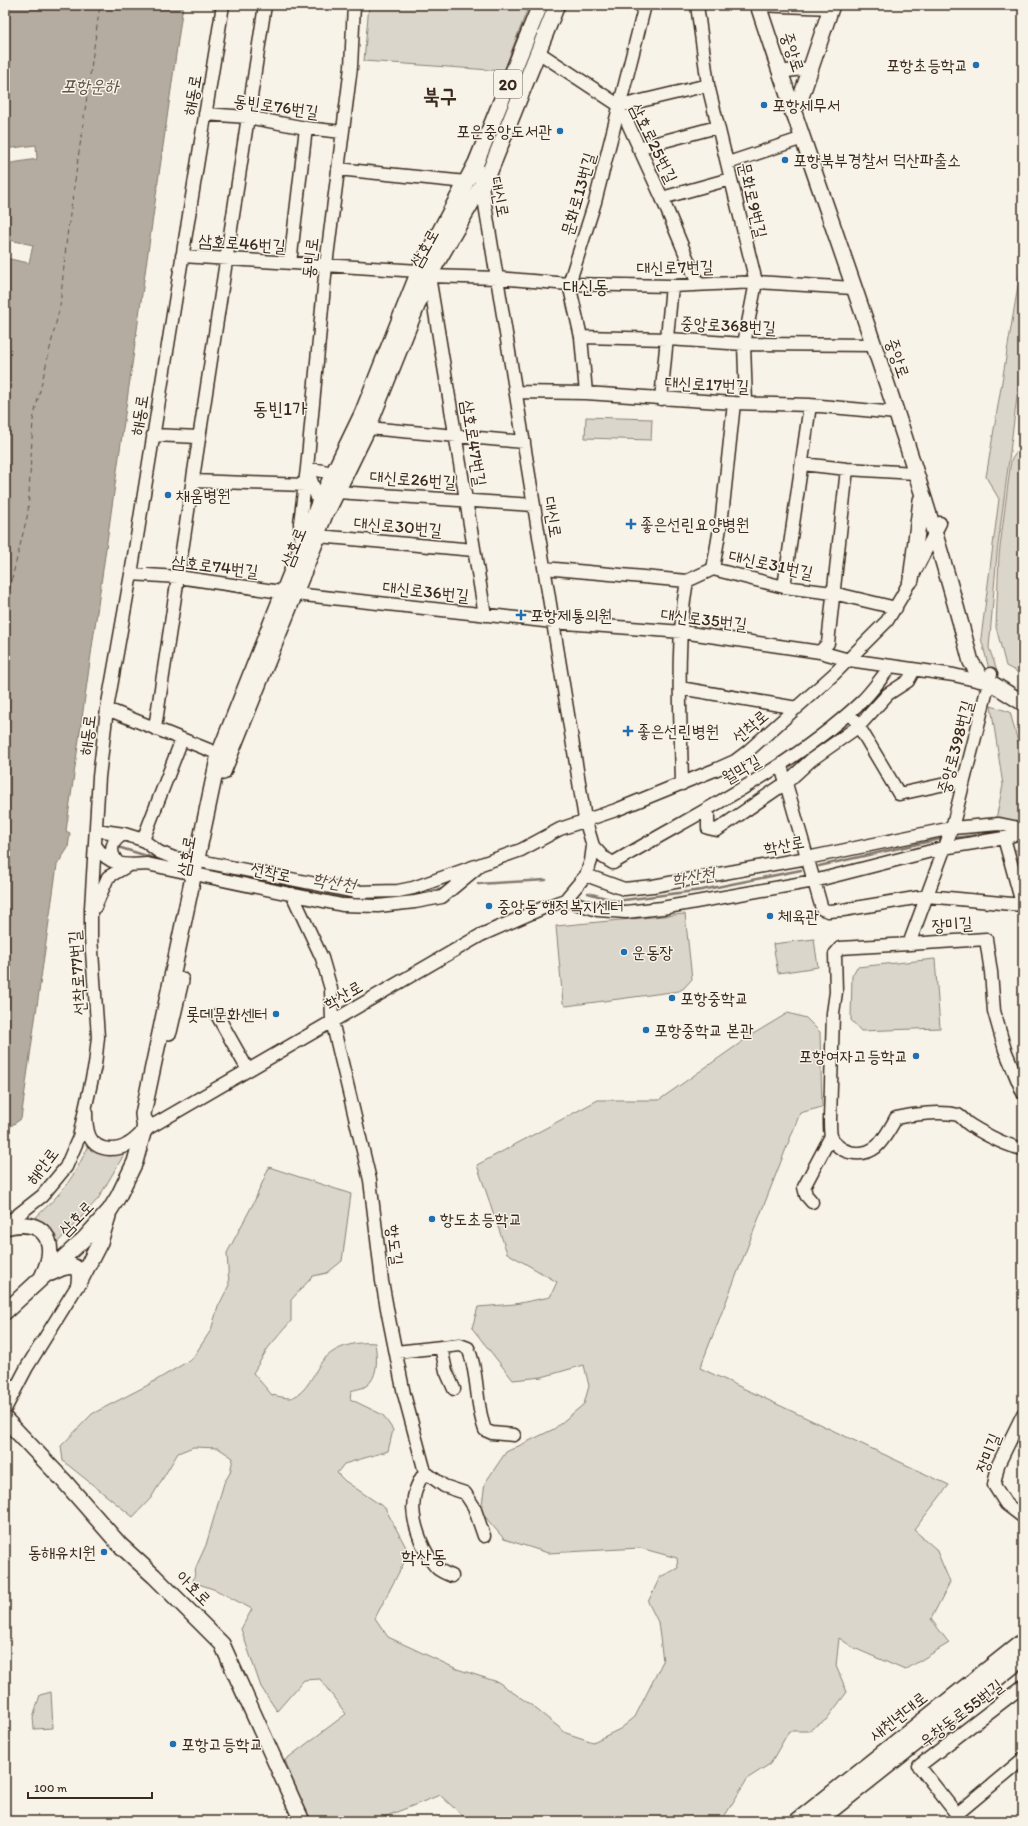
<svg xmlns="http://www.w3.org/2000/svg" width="1028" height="1826" viewBox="0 0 1028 1826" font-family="Itim,'Poor Story',sans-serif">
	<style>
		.green { fill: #dbd6cb; stroke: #8b8074 }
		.water { fill: #b4aca0; stroke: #84786c }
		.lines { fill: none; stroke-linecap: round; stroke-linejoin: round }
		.stream { stroke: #84786c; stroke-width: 2.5 }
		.ferry { stroke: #5f5145; stroke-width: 1; stroke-dasharray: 5 4; stroke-linecap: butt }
		.minor-casing { stroke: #3b2a1e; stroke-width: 15 }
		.major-casing { stroke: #3b2a1e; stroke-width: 18 }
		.minor { stroke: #f7f3e8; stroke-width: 12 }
		.major { stroke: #f7f3e8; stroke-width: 15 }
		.poi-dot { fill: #1f6fb2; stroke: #f7f3e8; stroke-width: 1.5 }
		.labels { text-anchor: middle; stroke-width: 3; stroke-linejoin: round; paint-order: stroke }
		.shield { fill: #f7f3e8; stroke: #73665b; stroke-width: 1 }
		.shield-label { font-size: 16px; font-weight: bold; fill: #3b2a1e }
		.street-label { font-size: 17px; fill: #3b2a1e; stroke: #f7f3e8 }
		.poi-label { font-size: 17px; fill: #3b2a1e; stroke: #f7f3e8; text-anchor: start }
		.water-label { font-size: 18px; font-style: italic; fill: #5f5145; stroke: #f7f3e8 }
		.quarter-label { font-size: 19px; fill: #3b2a1e; stroke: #f7f3e8 }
		.district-label { font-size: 21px; font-weight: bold; fill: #3b2a1e; stroke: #f7f3e8 }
	</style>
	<rect width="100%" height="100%" fill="#f7f3e8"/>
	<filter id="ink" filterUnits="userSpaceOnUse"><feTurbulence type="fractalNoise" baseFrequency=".025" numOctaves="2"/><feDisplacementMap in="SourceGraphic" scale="8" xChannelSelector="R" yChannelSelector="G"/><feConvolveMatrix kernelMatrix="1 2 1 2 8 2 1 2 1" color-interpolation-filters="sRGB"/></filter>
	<g filter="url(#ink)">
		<!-- green -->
		<path class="green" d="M369,5H529L504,71L364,61Z
			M1023,256V350L997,553L989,648L998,673L989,669L981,638L999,499L986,477Z
			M586,417L652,419L651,440L585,438Z
			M1023,444V675L1006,666L996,627L999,555L1011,460Z
			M991,706L1010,712L1023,761V829L995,824L1003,785Z
			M1009,850H1023V886Z
			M685,914L692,979L684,988L679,991L566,1006L563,1003L556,926Z
			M814,939L818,967L778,973L773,944Z
			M935,959L940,1028L861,1031L851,1020L852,976L857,967Z
			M788,1013L806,1018L820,1032L822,1107L800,1113L700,1368L949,1485L914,1530L936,1549L950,1582L931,1619L949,1643L905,1670L854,1648L839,1638L836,1666L847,1692L826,1720L808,1731H789L770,1764L748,1778L724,1817L720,1821H468L440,1795L374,1821H308L285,1760L346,1714L320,1679L304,1680L277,1711L261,1687L241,1629L252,1609L216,1590L193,1582L196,1567L206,1545L224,1483L230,1473L233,1458L218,1448L193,1447L178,1453L151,1498L133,1517L63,1461L61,1446L92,1414L148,1385L192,1359L211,1330L218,1307L229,1285L227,1253L254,1202L269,1167L351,1194L342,1261L327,1273L313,1276L291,1300V1321L268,1348L253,1373L272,1395C277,1396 285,1398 290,1398C305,1395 313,1375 320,1364C332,1347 355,1341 375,1343C377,1356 379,1377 366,1386C362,1389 355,1389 351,1391L350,1399L383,1415L393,1430L388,1451L344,1464L337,1473L345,1481L385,1508L409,1553L375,1618L388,1637L457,1669L498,1682L531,1705L566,1733L593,1742L620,1729L635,1717L663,1661L658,1622L648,1602L660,1577L678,1568L677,1558L640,1548L548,1553L504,1539L481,1512L485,1483L506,1452L554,1429L584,1404L589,1386L584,1365L542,1377L513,1380L472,1328L478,1307L515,1304L550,1297L557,1282L507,1253L477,1165L598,1100H659L753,1034Z
			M88,1145L126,1151L98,1199L57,1243L35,1223L36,1217C61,1194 76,1176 88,1145Z
			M51,1692L53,1728L34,1729L33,1717L40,1695Z"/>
		<!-- water -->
		<path class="water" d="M5,5H183L66,831L70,833L68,848L57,865L21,1119L5,1130V258L29,263L33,245L5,239V164L37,159L36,145L5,149Z"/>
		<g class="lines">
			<!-- stream -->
			<path class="stream" d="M954,838L1007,831
				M121,848L170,863
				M819,866L940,839
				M221,873C275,884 342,905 396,897
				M478,884L546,880
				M588,893L616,901L702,890L801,870
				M412,894L443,889"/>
			<!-- ferry -->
			<path class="ferry" d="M5,607L28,513L33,420L60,306L67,236L100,5"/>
			<!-- minor casing -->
			<g class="minor-casing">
				<path id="minor" d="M697,5L708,85L756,282L744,344L746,403
					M758,5L831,8
					M538,52L620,106L662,198L698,284
					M787,71L811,68
					M620,106L708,85
					M205,114L247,117L306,128L342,132
					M638,148L717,127
					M728,163L803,138
					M338,169L466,182
					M662,198L730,179
					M182,256L419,271
					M290,263L306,128
					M581,337L668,339L744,344L873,345
					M516,392L586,393L734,403L810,405L896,413
					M586,393L581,337L569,284L595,202L645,5
					M661,399L672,286
					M368,428L524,442
					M153,435L199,437
					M802,464L847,469L915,473
					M307,468L333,473
					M308,471L319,503L329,508L318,536L474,550
					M193,481L305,485
					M337,492L534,505
					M302,547L300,523L307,468L326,265L351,67L354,5
					M544,568L687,581L713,569L784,587L833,593L896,608
					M713,569L722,516L734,403
					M131,574L178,577L295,594L553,622L682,632L820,652L849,660L954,675L988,683
					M784,587L810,405
					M485,615L429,276L497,278L569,284L672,286L756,282L853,288
					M820,652L828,643L847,469
					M991,674L952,828L909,944L986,939L991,972L994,1011L1005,1050L1023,1093
					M680,688L797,708
					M107,709L219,754
					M855,720L899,794L964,780
					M155,728L265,5
					M781,766L822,909L828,911L843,910L927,896L1022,905
					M682,784C681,718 675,646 687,581
					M708,809V828L717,830L787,782L811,760L859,726L888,694L908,681L914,670
					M96,830L124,834L143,840L159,852L174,858L205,862L356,892L398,891L413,888L521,850L560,829L616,810L717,769L735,761L747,752L834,674L887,621L902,596L940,523
					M1004,838L1023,907
					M143,840L182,739
					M95,845C109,866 124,866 147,864L342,905L378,906L415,902L442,897L477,868
					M593,846L603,857L613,863C697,813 790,769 861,702C872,692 881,678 890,667
					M118,863C108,851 111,841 124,834
					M586,875L624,889L653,886L807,858L952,828L999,824L1023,829
					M292,894L322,958L331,989L332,1021L370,1180L382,1281L388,1314L404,1394L425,1472L444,1486L465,1493L474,1507L484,1536
					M565,900L598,910L626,912L662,908L814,881L943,848L1004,838L1023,832
					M95,907L108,877L129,865
					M909,944L840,948L835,954L836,992L833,1013L830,1120C830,1125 830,1132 831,1136C838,1154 862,1158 876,1147C884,1140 891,1127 896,1118C913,1114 941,1111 958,1115C962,1117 965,1122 970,1125C986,1135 1004,1145 1023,1149
					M217,1015L248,1070
					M86,1112C86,1130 88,1148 110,1149C116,1149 123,1148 128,1144C134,1141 139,1135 145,1130L481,935L543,908L565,900L586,875L591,861L593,846L585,819L482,186L476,163
					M812,1202L806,1195L804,1187L831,1136
					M5,1225L42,1196L66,1167L79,1137L95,1065L98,1037L91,937V908L99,777L107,709L131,574L223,5
					M441,1347L446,1371L454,1389
					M396,1352L460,1345L468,1348C479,1374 475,1404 485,1430L492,1433L514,1435
					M5,1409L27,1367L79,1283
					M1023,1414L998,1465L994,1485L1006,1504L1023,1517
					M425,1472C407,1496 412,1522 424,1548C428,1555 432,1564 438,1569C442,1572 447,1574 452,1576
					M957,1814L1023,1759
					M962,1821L919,1766L1023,1686"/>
			</g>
			<!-- major casing -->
			<g class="major-casing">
				<path id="major" d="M758,5C829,224 913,439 971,662L980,676L1023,703
					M792,111L799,103L832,5
					M329,508L368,428L429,276L490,171L557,5
					M911,580L921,500
					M223,772L318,536
					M169,1032L181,980
					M145,1130L143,1114L219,754L319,503L362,414L419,271L476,163L540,5
					M5,1227C43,1217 60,1240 43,1275
					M51,1273L62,1268L72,1266C80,1269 80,1275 79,1283
					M79,1283L100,1242L108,1216
					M5,1312L85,1238L110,1210L118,1197L135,1162L146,1122
					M5,1419L64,1481L120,1545L154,1576L222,1644L302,1821
					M797,1821L1023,1641
					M818,1821L1023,1658"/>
			</g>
			<!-- minor -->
			<use href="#minor" class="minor"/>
			<!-- major -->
			<use href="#major" class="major"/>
		</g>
	</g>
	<!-- markers -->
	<g class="poi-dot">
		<circle cx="976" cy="65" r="4"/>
		<circle cx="764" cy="105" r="4"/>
		<circle cx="560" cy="131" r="4"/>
		<circle cx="785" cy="160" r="4"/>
		<circle cx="168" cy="495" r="4"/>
		<path d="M629 518h4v4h4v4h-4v4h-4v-4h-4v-4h4z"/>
		<path d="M519 609h4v4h4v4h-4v4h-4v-4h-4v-4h4z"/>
		<path d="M626 725h4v4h4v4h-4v4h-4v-4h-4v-4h4z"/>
		<circle cx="489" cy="906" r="4"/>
		<circle cx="770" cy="916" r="4"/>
		<circle cx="624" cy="952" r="4"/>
		<circle cx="672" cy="998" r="4"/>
		<circle cx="276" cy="1014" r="4"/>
		<circle cx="646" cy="1030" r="4"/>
		<circle cx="916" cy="1056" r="4"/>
		<circle cx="432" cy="1219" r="4"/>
		<circle cx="104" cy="1552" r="4"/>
		<circle cx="173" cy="1744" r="4"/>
	</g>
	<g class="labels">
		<!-- shield labels -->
		<rect class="shield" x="494" y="70" width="28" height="28" rx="3"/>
		<g class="shield-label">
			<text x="508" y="90">20</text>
		</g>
		<!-- street labels -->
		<g class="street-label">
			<text transform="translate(793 52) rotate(72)" y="6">중앙로</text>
			<text transform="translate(192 95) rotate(-80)" y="6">해동로</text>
			<text transform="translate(276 106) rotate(8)" y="6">동빈로76번길</text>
			<text transform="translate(654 143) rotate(64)" y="6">삼호로25번길</text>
			<text transform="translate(578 194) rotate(-74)" y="6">문화로13번길</text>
			<text transform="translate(500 197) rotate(79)" y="6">대신로</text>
			<text transform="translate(753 200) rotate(77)" y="6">문화로9번길</text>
			<text transform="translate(242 243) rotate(4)" y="6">삼호로46번길</text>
			<text transform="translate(424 248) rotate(-61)" y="6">삼호로</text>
			<text transform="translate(310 258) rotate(-84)" y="6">동빈로</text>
			<text transform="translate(675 267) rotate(-1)" y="6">대신로7번길</text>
			<text transform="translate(728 325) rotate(3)" y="6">중앙로368번길</text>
			<text transform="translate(898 358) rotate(71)" y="6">중앙로</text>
			<text transform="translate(707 384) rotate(3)" y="6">대신로17번길</text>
			<text transform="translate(139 415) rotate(-81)" y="6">해동로</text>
			<text transform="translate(474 443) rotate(81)" y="6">삼호로47번길</text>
			<text transform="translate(413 479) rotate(4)" y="6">대신로26번길</text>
			<text transform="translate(553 517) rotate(81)" y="6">대신로</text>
			<text transform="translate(398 526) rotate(5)" y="6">대신로30번길</text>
			<text transform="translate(293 547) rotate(-68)" y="6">삼호로</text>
			<text transform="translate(771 564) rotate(12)" y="6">대신로31번길</text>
			<text transform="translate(215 566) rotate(7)" y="6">삼호로74번길</text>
			<text transform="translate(426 591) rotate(6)" y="6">대신로36번길</text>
			<text transform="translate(704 619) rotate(7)" y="6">대신로35번길</text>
			<text transform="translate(750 726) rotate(-40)" y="6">선착로</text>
			<text transform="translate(87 735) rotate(-83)" y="6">해동로</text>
			<text transform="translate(955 747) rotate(-75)" y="6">중앙로398번길</text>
			<text transform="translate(741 769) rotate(-30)" y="6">월막길</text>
			<text transform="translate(784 845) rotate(-11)" y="6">학산로</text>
			<text transform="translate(186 856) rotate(-80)" y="6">삼호로</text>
			<text transform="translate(271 872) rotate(12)" y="6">선착로</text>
			<text transform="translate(952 924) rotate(-4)" y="6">장미길</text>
			<text transform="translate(77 973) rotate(-94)" y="6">선착로77번길</text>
			<text transform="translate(343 995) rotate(-30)" y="6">학산로</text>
			<text transform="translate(42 1166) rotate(-53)" y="6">해안로</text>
			<text transform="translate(76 1218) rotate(-46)" y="6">삼호로</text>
			<text transform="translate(395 1245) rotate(83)" y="6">항도길</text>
			<text transform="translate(988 1453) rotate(-69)" y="6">장미길</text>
			<text transform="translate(194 1588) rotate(45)" y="6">아호로</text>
			<text transform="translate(961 1713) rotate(-37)" y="6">우창동로55번길</text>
			<text transform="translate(898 1716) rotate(-38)" y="6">새천년대로</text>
		</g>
		<!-- poi labels -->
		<g class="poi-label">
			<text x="968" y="71" text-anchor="end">포항초등학교</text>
			<text x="772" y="111">포항세무서</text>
			<text x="552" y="137" text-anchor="end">포은중앙도서관</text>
			<text x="793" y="166">포항북부경찰서 덕산파출소</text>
			<text x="176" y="501">채움병원</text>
			<text x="640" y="530">좋은선린요양병원</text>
			<text x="530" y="621">포항제통의원</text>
			<text x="637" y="737">좋은선린병원</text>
			<text x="497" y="912">중앙동 행정복지센터</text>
			<text x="778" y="922">체육관</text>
			<text x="632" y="958">운동장</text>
			<text x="680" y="1004">포항중학교</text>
			<text x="268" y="1020" text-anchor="end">롯데문화센터</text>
			<text x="654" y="1036">포항중학교 본관</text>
			<text x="908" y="1062" text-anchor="end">포항여자고등학교</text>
			<text x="440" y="1225">항도초등학교</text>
			<text x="96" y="1558" text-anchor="end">동해유치원</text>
			<text x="181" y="1750">포항고등학교</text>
		</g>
		<!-- water labels -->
		<g class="water-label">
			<text x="90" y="92">포항운하</text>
			<text transform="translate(693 877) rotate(-9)" y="6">학산천</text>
			<text transform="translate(334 882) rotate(9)" y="6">학산천</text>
		</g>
		<!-- quarter labels -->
		<g class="quarter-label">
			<text x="586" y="293">대신동</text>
			<text x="280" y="415">동빈1가</text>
			<text x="424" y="1563">학산동</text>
		</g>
		<!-- district labels -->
		<g class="district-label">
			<text x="440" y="103">북구</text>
		</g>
	</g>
	<!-- margin -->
	<rect width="1028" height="1826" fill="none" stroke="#f7f3e8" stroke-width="20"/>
	<rect x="10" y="10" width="1008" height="1806" fill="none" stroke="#3b2a1e" stroke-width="1.5" filter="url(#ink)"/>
	<!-- scale -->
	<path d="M28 1792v6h124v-6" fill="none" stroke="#3b2a1e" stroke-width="2"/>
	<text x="34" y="1792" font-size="12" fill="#3b2a1e" stroke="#f7f3e8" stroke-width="3" paint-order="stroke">100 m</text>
</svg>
